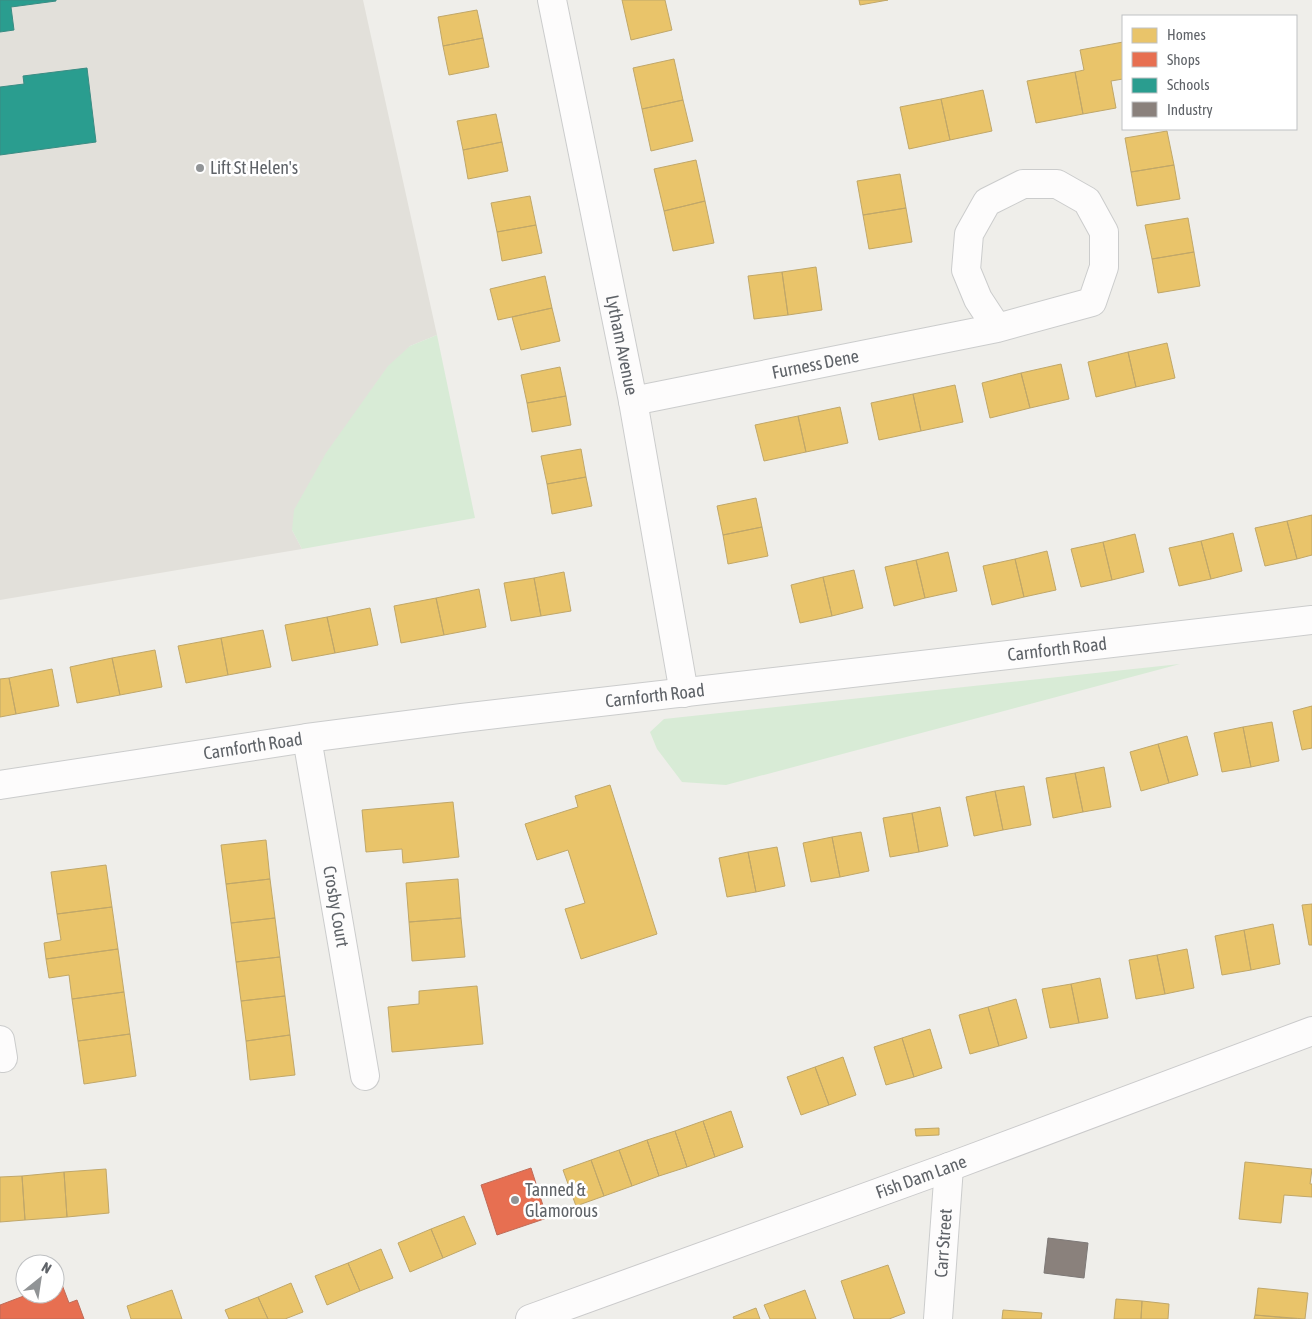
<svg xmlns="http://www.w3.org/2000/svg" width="1312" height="1319" viewBox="0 0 1312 1319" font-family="'Asap Condensed',sans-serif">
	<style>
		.education { fill: #e2e0da }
		.green { fill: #d8ebd6 }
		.homes { fill: #e9c46a; stroke: #c0a769 }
		.shops { fill: #e76f51; stroke: #be6b58 }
		.schools { fill: #2a9d8f; stroke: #3a8c83 }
		.industry { fill: #8a817c; stroke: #7d7876 }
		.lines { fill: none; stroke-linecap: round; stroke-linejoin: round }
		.street-casing { stroke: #cbcccc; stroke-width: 30 }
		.secondary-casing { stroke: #cacacb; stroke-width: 30 }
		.street { stroke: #fdfcfc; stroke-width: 28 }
		.secondary { stroke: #fdfcfc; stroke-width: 28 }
		.poi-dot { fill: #919496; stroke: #fff; stroke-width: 2 }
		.labels { text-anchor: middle; stroke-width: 5; stroke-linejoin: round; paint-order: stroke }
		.poi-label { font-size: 18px; fill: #5f6368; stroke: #fff; text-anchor: start }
		.street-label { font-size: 18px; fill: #5f6368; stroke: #fff }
	</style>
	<rect width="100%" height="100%" fill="#efeeea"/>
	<!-- education -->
	<path class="education" d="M0,0H363L437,335L410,346L292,530L302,549L0,600Z"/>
	<!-- green -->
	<path class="green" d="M437,335L475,518L302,549L292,530L294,510L326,453L388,366L410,346Z
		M1180,664L726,785L682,782L657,749L650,732L664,719Z"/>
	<!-- homes -->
	<path class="homes" d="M622,0H665L672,30L631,40Z
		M859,0H888L860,5Z
		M477,10L483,38L443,46L438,17Z
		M483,38L489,67L449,75L443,46Z
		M1123,42V79L1111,81L1116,108L1083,114L1075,72L1084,70L1080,50Z
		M674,59L683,100L642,109L633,68Z
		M1075,72L1083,114L1036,123L1027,81Z
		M983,90L992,131L950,140L941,99Z
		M941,99L950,140L909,149L900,107Z
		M683,100L693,141L651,151L642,109Z
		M496,114L502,142L463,150L457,121Z
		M1167,131L1174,165L1131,172L1125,138Z
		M502,142L508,171L468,179L463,150Z
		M696,160L705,201L664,211L654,169Z
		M1174,165L1180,199L1137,206L1131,172Z
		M900,174L906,208L863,215L857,181Z
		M530,196L536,225L497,232L491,203Z
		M705,201L714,243L673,251L664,211Z
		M906,208L912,242L869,249L863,215Z
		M1188,218L1194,252L1152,259L1145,225Z
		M536,225L542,253L502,261L497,232Z
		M1194,252L1200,286L1158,293L1152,259Z
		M816,267L822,310L788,315L782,272Z
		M782,272L788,315L754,319L748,276Z
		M545,276L552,308L498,320L490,289Z
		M552,308L560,341L521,350L512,317Z
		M1167,343L1175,378L1136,387L1128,352Z
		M1128,352L1136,387L1096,397L1088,362Z
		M1061,364L1069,399L1030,408L1021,373Z
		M560,367L566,396L527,403L521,375Z
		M1021,373L1030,408L990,418L982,383Z
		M955,385L963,422L921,431L913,394Z
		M913,394L921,431L879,440L871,403Z
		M566,396L571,425L532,432L527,403Z
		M840,407L848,443L806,452L798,416Z
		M798,416L806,452L764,461L755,425Z
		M581,449L586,477L547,484L541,456Z
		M586,477L592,506L552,514L547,484Z
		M756,498L762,527L723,535L717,506Z
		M1312,515V555L1297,559L1287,521Z
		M1287,521L1297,559L1265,566L1255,528Z
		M762,527L768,556L728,564L723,535Z
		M1233,533L1242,571L1211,579L1201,541Z
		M1135,534L1144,572L1112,580L1103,542Z
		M1201,541L1211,579L1179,586L1169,548Z
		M1103,542L1112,580L1081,587L1071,549Z
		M1047,551L1056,590L1024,597L1015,559Z
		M948,552L957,591L925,598L916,560Z
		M1015,559L1024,597L992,605L983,566Z
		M916,560L925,598L894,606L885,567Z
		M854,570L863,608L832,616L823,577Z
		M564,572L571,611L541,616L534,578Z
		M823,577L832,616L800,623L791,585Z
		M534,578L541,616L511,621L504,583Z
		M479,589L486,627L444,635L436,598Z
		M436,598L444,635L401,643L394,606Z
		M370,608L378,645L335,653L327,617Z
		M327,617L335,653L292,661L285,625Z
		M263,630L271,667L228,675L221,638Z
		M221,638L228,675L186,683L178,646Z
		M155,650L162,687L120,695L112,658Z
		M112,658L120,695L77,703L70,667Z
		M52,669L59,706L16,714L9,678Z
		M9,678L16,714L0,717V679Z
		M1312,706V748L1302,750L1293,711Z
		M1272,722L1279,761L1251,767L1243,727Z
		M1243,727L1251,767L1222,772L1214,733Z
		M1187,736L1198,775L1169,783L1158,744Z
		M1158,744L1169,783L1141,791L1130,752Z
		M1104,767L1111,807L1083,812L1075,773Z
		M1075,773L1083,812L1053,818L1046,778Z
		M610,785L657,934L581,959L565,909L585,903L568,850L537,860L525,824L578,807L575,796Z
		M1024,786L1031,825L1003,830L995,791Z
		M995,791L1003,830L974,836L966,797Z
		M453,802L459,857L403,863L402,849L366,852L362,810Z
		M940,807L948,846L919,852L912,813Z
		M912,813L919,852L890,857L883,818Z
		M861,832L869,871L840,877L832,837Z
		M832,837L840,877L811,882L803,843Z
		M266,840L270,879L226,884L221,845Z
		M777,847L785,886L756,892L748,852Z
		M748,852L756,892L727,897L719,858Z
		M106,865L112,907L57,914L51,872Z
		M270,879L275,918L231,923L226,884Z
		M458,879L461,918L409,922L406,883Z
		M1312,904V945H1309L1302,905Z
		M112,907L118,949L46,959L44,943L61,940L57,914Z
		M275,918L280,957L236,962L231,923Z
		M461,918L465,957L412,961L409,922Z
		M1273,924L1280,964L1251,970L1244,930Z
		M1244,930L1251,970L1222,975L1215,936Z
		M118,949L124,992L72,999L69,975L49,978L46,959Z
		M1187,949L1194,988L1165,994L1157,955Z
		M1157,955L1165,994L1136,999L1129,960Z
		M280,957L285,996L241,1001L236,962Z
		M1100,978L1108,1018L1079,1023L1071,984Z
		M1071,984L1079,1023L1050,1028L1042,989Z
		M477,986L483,1044L392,1052L388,1007L419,1004V991Z
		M124,992L130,1034L78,1041L72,999Z
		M285,996L290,1035L246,1041L241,1001Z
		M1016,999L1027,1038L999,1046L988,1007Z
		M988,1007L999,1046L970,1054L959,1015Z
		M930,1029L942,1068L914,1077L902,1038Z
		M130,1034L136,1076L84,1084L78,1041Z
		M290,1035L295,1075L250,1080L246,1041Z
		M902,1038L914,1077L886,1085L874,1047Z
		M843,1057L856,1095L829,1105L815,1067Z
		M815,1067L829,1105L801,1115L787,1077Z
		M731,1111L743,1147L715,1157L703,1121Z
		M703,1121L715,1157L687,1167L675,1131Z
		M939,1128V1135L916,1136L915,1129Z
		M675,1131L687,1167L659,1176L647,1140Z
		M647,1140L659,1176L632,1186L619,1150Z
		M619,1150L632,1186L604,1196L591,1160Z
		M591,1160L604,1196L576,1206L563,1170Z
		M1245,1162L1312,1169L1310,1184H1312V1197L1284,1195L1281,1223L1239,1219Z
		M106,1169L109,1213L67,1217L64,1172Z
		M64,1172L67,1217L25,1220L22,1176Z
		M22,1176L25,1220L0,1222V1177Z
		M464,1216L476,1244L443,1258L431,1229Z
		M431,1229L443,1258L410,1272L398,1243Z
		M381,1249L393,1278L360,1291L348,1263Z
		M348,1263L360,1291L327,1305L315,1276Z
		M888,1265L905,1313L889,1319H854L841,1281Z
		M291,1283L303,1312L285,1319H268L258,1297Z
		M1258,1288L1308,1293L1305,1319L1255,1315Z
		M172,1290L182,1319H131L127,1306Z
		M805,1290L816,1319H770L764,1305Z
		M258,1297L268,1319H229L225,1310Z
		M1116,1299L1142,1301L1141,1319H1114Z
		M1142,1301L1169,1304L1168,1319H1141Z
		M756,1308L760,1319H734L733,1317Z
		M1003,1310L1042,1313L1041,1319H1002Z
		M1255,1315L1297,1319H1254Z"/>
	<!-- shops -->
	<path class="shops" d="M531,1168L547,1218L497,1235L481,1185Z
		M61,1282L69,1303L77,1300L84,1319H0V1305L29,1294H55V1284Z"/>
	<!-- schools -->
	<path class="schools" d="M0,0H56V1L11,7L14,30L0,32Z
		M87,68L96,142L0,155V87L24,84L23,76Z"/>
	<!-- industry -->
	<path class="industry" d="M1048,1238L1088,1243L1084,1278L1044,1273Z"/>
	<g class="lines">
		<!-- street casing -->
		<g class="street-casing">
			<g id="street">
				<path id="s1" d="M552,0L633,401L684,693"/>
				<path id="s2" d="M633,401L997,328L1092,302L1104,267V232L1087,201L1057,184H1023L987,202L969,234L966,270L978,299L997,328"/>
				<path id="s3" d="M307,738L365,1076"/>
				<path id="s4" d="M0,785L307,738L462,718L1312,620"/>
				<path d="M0,1040L3,1058"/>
				<path id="s5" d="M938,1319L949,1167"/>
			</g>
		</g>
		<!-- secondary casing -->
		<g class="secondary-casing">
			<g id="secondary">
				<path id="s6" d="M530,1319L949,1167L1312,1031"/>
			</g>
		</g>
		<!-- street -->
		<use href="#street" class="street"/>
		<!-- secondary -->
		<use href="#secondary" class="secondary"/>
	</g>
	<!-- markers -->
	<g class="poi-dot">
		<circle cx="200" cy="168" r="5"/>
		<circle cx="515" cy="1200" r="5"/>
	</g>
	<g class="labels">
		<!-- poi labels -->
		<g class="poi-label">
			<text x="210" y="174">Lift St Helen's</text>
			<text x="525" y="1196">Tanned &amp;<tspan x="525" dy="21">Glamorous</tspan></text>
		</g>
		<!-- street labels -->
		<g class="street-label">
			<text dy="6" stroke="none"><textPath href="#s1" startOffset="352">Lytham Avenue</textPath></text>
			<text dy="6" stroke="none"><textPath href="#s2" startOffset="186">Furness Dene</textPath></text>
			<text dy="6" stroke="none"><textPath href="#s4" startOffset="1066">Carnforth Road</textPath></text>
			<text dy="6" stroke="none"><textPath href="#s4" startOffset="661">Carnforth Road</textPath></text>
			<text dy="6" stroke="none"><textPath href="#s4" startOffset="256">Carnforth Road</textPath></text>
			<text dy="6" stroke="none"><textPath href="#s3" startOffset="171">Crosby Court</textPath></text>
			<text dy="6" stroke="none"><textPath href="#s6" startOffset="416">Fish Dam Lane</textPath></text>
			<text dy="6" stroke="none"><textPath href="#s5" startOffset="76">Carr Street</textPath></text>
		</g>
	</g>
	<!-- legend -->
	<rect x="1122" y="15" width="175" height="115" fill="#ffffff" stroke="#bfc1c3"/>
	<rect x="1132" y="28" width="25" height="15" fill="#e9c46a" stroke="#bfc1c3"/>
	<text x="1167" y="40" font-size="15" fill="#5f6368">Homes</text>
	<rect x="1132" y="52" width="25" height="15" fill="#e76f51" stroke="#bfc1c3"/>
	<text x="1167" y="65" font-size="15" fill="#5f6368">Shops</text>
	<rect x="1132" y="78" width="25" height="15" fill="#2a9d8f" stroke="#bfc1c3"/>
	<text x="1167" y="90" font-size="15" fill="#5f6368">Schools</text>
	<rect x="1132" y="102" width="25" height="15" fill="#8a817c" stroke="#bfc1c3"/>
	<text x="1167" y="115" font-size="15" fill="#5f6368">Industry</text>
	<!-- north arrow -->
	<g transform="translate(40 1279) rotate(30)"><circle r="24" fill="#ffffff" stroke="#bfc1c3"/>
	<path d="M0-4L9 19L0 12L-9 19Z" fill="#919496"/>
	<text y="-8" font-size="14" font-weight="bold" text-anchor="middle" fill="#5f6368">N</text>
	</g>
</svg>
